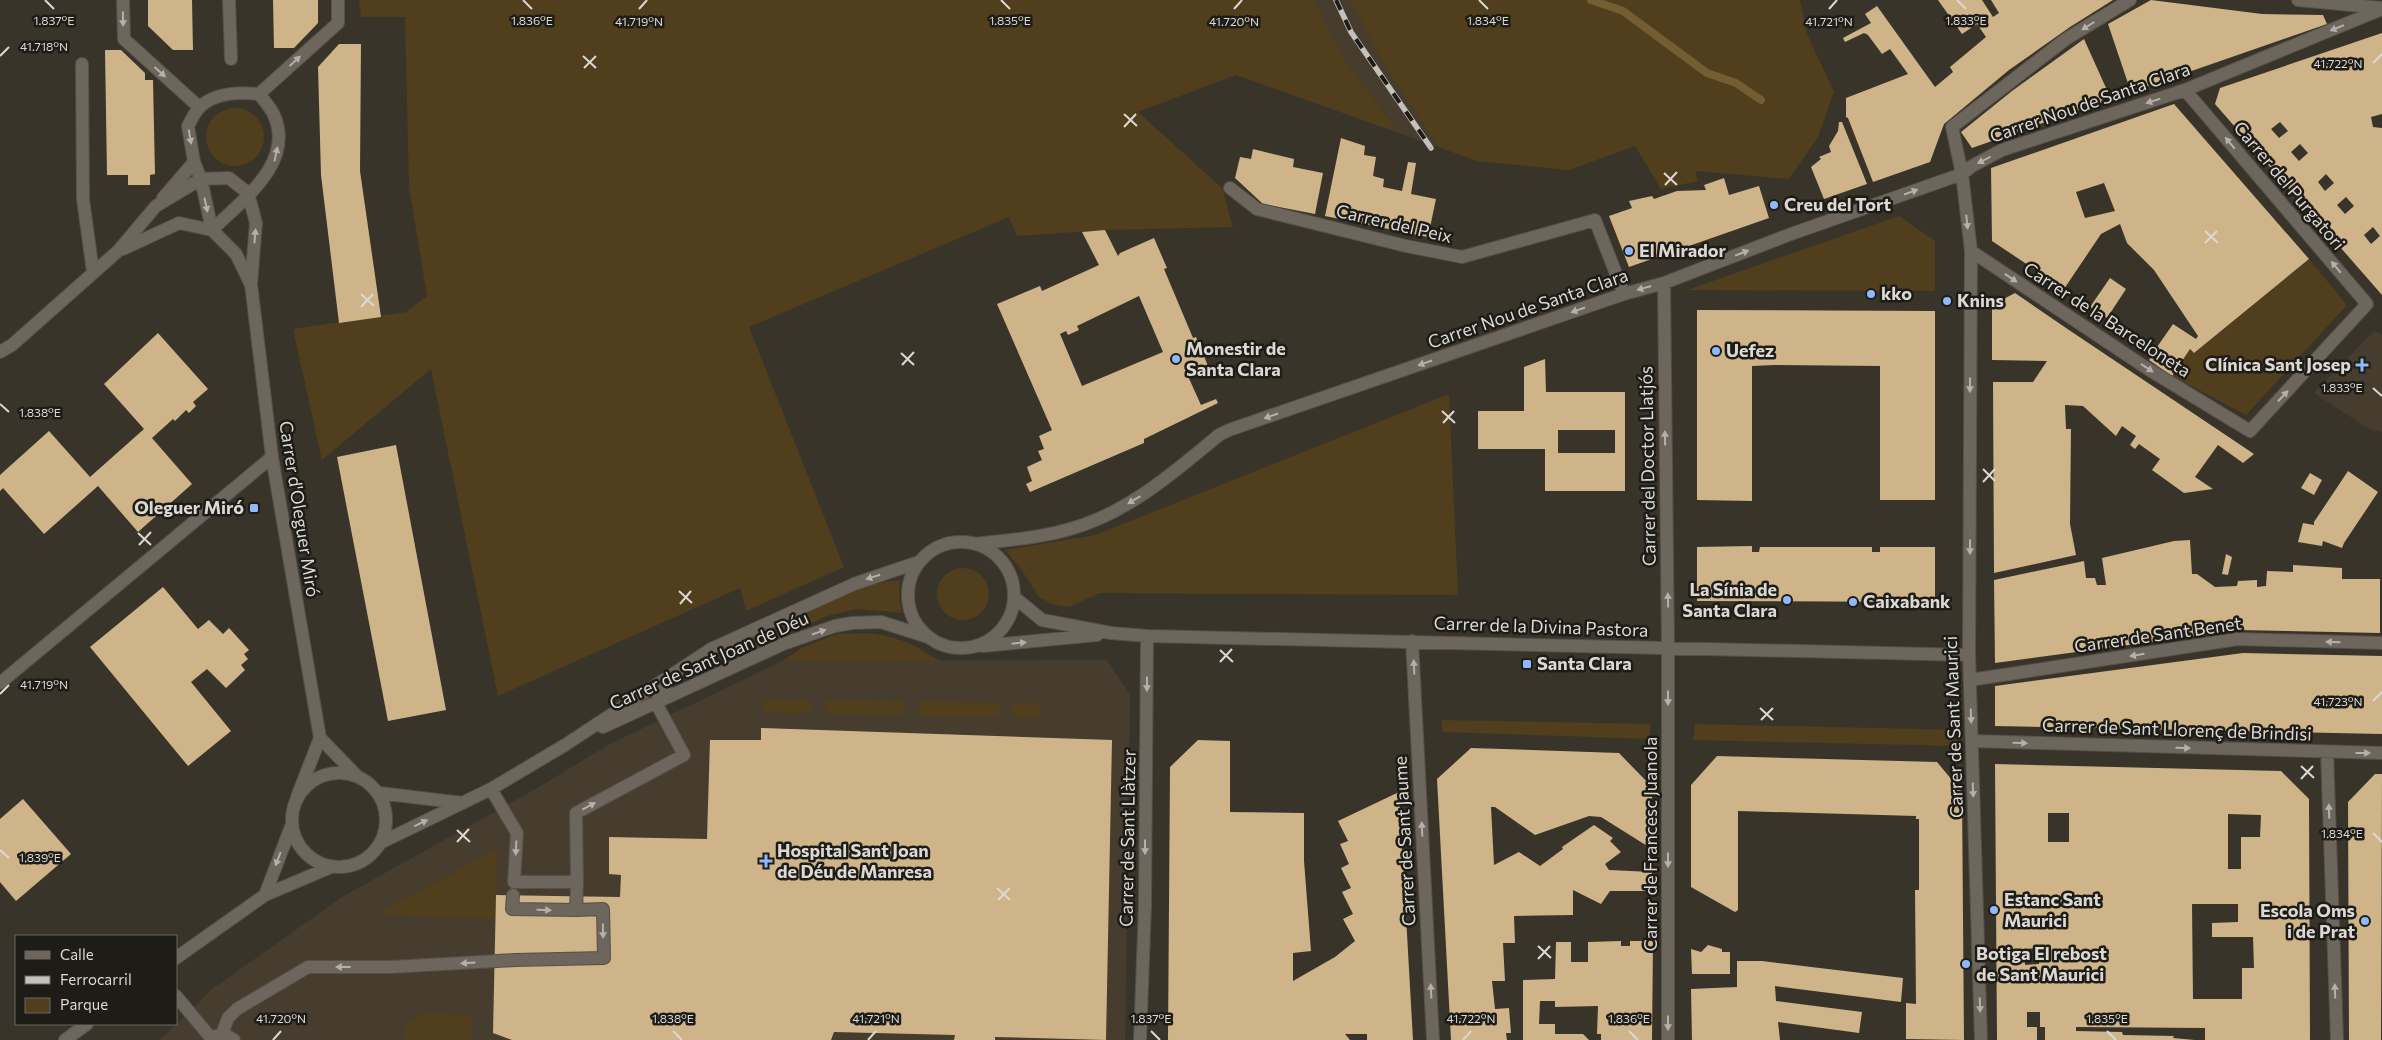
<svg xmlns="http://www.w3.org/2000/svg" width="2382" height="1040" viewBox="0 0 2382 1040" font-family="Commissioner,sans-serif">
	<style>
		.built { fill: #463d2e }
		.green { fill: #503e1d }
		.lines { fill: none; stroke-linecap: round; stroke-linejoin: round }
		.stream { stroke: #745d33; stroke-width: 8 }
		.building { fill: #ceb488; fill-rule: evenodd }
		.minor-casing { stroke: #555049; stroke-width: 14 }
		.minor { stroke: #6c665c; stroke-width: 12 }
		.rail-casing { stroke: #c4c0ba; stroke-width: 5.5 }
		.rail { stroke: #1e1c17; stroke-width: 4; stroke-dasharray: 11; stroke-linecap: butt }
		.oneway { fill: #b5b0a9 }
		.ticks { fill: none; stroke: #dcd8d3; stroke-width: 2 }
		.poi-dot { fill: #90b8fd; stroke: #1e1c17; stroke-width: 2 }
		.labels { text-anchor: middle; stroke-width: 5; stroke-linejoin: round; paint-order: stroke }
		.street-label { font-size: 18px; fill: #dcd8d3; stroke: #1e1c17 }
		.poi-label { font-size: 18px; font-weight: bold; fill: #dcd8d3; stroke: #1e1c17; text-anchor: start }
		.ticks-label { font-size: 12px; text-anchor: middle; fill: #dcd8d3; stroke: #1e1c17; stroke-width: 5; stroke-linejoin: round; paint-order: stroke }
	</style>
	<rect width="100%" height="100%" fill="#39342a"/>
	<!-- built -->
	<path class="built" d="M1314,0H1350L1380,58L1438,147L1399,133L1344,58Z
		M2374,331L2382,335V432L2369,429L2314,393Z
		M1107,660L1130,695L1125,1040H160L211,990L342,897L539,787L608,745L782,661Z"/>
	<!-- green -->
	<path class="green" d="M359,0H1314L1344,58L1399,133L1236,75L1138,112L1222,188L1233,227L1105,230L1017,236L1009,217L749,327L844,567L746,611L740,588L498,696L431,369L322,460L293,329L406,312L427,296L409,187L405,17H361Z
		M1350,0H1800L1807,34L1834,92L1818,137L1789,179L1695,171L1698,181L1661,189L1635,146L1569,170L1477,161L1438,147L1380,58Z
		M206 137a29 29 0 1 1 58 0a29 29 0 1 1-58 0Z
		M1899,216L1935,241V291L1687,290Z
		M2309,259L2347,305L2246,415L2172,376L2190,349L2194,353Z
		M1449,394L1458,595L1100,593L1069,607L1052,604L1039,597L1021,569L1005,550L1095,535Z
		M937 594a26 26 0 1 1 52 0a26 26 0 1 1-52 0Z
		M900,580L899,597L902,613L857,609L827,616L753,651L747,640C796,616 845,585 900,580Z
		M868,633C901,637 912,644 940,661H782L802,648L836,634Z
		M764,699L811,700V714L763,713Z
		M826,700L903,701V715L825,714Z
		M919,701L999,703V717L918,716Z
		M1012,703H1040V718L1012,717Z
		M1442,720L1650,724V739L1442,732Z
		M1695,724L1963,730V746L1693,740Z
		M497,849L496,919L377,914Z
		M421,1013L471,1015V1040H405V1027Z"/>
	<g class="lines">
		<!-- stream -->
		<path class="stream" d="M1591,0L1623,11L1707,73L1736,83L1761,100"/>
	</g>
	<!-- building -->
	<path class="building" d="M148,0H192L193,50H173L148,26Z
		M273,0H318V23L294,48H274Z
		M1938,0H1982L1993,17L1999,13L1991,0H2113L2070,27L2009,70L1944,124L1930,162L1873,182L1848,118L1846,117V98L1908,74L1890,49L1882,54L1868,35L1864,33L1845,42L1843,38L1871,23L1865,14L1877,6L1935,87L1953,72L1950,67L1986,37L1977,24L1962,34Z
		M2151,0L2262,14L2323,15L2327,24L2131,92L2108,24Z
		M2382,33V114L2371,117L2373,127L2382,128V295L2215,104L2220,88ZM2280,122L2288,131L2279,138L2271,129ZM2300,144L2308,153L2299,161L2291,152ZM2326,174L2334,183L2325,191L2318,182ZM2346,197L2354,206L2345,214L2337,205ZM2373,227L2380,236L2371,244L2364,235Z
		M2084,39L2111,99L1972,148L1961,132L2012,91Z
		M339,44H361L360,171L381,317L339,323L321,175L318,67Z
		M105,50H121L145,73V80H153L155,174L150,175V185H128V175H107Z
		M2174,104L2309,259L2194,353L2190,349L2172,376L2149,360L2155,350L2173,324L2196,339L2198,336L2154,270L2127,243L2120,224L2101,234L2064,289L1992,241L1991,168ZM2104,183L2115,211L2085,218L2076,192Z
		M1839,122H1842L1867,184L1824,199L1811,167L1821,159L1819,157L1831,152L1829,146L1838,131Z
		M1341,138L1365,146L1364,155L1376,157L1373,176L1384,179L1383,187L1402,191L1408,162L1416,163L1411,194L1436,199L1428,237L1325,216Z
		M1253,149L1294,159L1293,167L1323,173L1315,214L1263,204L1235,178L1240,157L1251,159Z
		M1724,178L1729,195L1759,186L1769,218L1629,267L1609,216L1632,208L1629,201L1652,196L1654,199L1677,191L1706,190L1704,185Z
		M1105,230L1118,256L1120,253L1154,238L1167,268L1164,269L1193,338L1196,337L1208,366L1187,374L1201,405L1216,399L1218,403L1144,439V443L1030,492L1026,484L1032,481L1027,467L1042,460L1038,451L1044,449L1039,436L1052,430L997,304L1040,286L1042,291L1099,265L1082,232ZM1139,296L1163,352L1082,386L1060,334L1066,331L1068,335L1079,330L1077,326Z
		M2110,278L2126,289L2107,318L2090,307Z
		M2015,293L2069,330L2254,454L2243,463L2218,445L2195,477L2213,489L2184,493L2152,470L2160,459L2139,444L2135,449L2130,445L2136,436L2122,426L2116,436L2083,406L2065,405L2066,429H2071L2070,524L2076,555L1994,573L1993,382H2033L2047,361L1992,360V305Z
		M1697,310L1935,311V500H1880V366L1774,365L1752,366V501L1697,500Z
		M158,333L208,389L193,402L196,406L189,413L186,410L175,421L173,419L152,438L192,484L138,532L98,486L44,534L3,488L0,491V475L49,431L90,477L144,429L104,384Z
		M1545,359L1546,392H1625V491H1545V449H1478V411H1524V367ZM1558,430H1615V453H1558Z
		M396,445L446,710L388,721L337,457Z
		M2348,471L2378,492L2344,543L2342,548L2323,541L2322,546L2298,542L2303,523L2314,525V522Z
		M2310,473L2322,480L2314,495L2301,488Z
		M2190,540L2192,574H2197L2215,587L2237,586L2238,581L2257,580V587L2266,586L2267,571L2293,572V565L2342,568V579H2380V633L2239,630L1995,663L1994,580L2084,561L2086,578H2095L2097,585H2106L2102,558L2174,541Z
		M1752,546V552H1759L1760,547H1872V552H1880V547H1935V602L1697,601V547Z
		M2226,554L2232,557L2228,575L2222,574Z
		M163,587L198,629L209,620L223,634L229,628L249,650L244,654L248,659L241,665L245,670L226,688L207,669L191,682L231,731L188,766L90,647Z
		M2243,653L2382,656V734L1995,726V686Z
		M761,728L1112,740L1106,1040L995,1037V1040H954L955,1035L834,1032L831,1040H512L493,1033L496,895L620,897L621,875L609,874V837L707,839L710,740H761Z
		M1198,740L1230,741V812L1304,813V861L1311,951L1293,953V981L1335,957L1355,941L1343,919L1353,914L1342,892L1351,888L1341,868L1349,864L1340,844L1348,841L1338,821L1399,792L1413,1040H1367V1034H1345L1350,1040H1168L1170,767Z
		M1471,748L1619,753L1652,787V849L1601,817L1589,816L1535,835L1495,807H1491L1494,865L1519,852L1540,866L1563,849L1562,847L1594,825L1613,838L1610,841L1621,852L1605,864L1609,870L1652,872V891H1610L1601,904L1573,890V915L1514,916L1515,943H1503L1505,981H1492L1495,1009L1509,1008L1511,1033H1506L1507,1040H1451L1437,779Z
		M1717,756L1937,762L1962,792L1964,1040L1906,1039V1003L1916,1004L1915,890H1919V819H1916V816L1738,811V910L1735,912L1691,887V785Z
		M1995,764L2281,771L2309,799L2310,1040H2205V1028L2076,1027V1031L2122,1032L2123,1035L2174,1036L2173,1038L2195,1040H2045V1027H2040V1012H2027V1027H2037V1040H1997ZM2048,813H2069V842H2048ZM2228,814L2261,815L2260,837H2241V869H2228ZM2192,904H2238V922L2212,923V937H2253L2254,968H2242V999H2193ZM2039,948V964L2025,965V949Z
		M2375,774H2382L2381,1040H2349L2348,802Z
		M23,799L71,854L16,901L0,882V819Z
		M1621,941V946H1630V941H1653L1652,1040H1601V1034H1597L1598,1006L1555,1007V1001H1540L1539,1024H1555V1034H1583L1589,1040H1523V980L1555,979L1556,942H1571V962H1588V942Z
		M1708,945L1722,949V952H1730V974H1692L1691,949L1701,952Z
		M1737,961H1762L1903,978L1901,1002L1775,986L1776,1001L1862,1012L1859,1033L1778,1022L1780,1040H1692L1691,989L1737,987Z"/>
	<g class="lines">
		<!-- minor casing -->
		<g class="minor-casing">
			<path id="minor" d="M123,0L124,39L199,107
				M229,0L231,59
				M2298,0L2382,8
				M82,64L83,199L93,272
				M259,94L338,23V0
				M1230,188L1257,209L1406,246L1462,257L1595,220L1624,294
				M163,198L194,162
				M212,230C242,200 297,162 273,113C269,106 264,100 259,94C240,92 213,92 198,109C194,114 191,120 188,126L194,162L201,179L212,230L236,254L250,283
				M123,249L179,223L212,230
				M1971,251L2148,369L2250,431L2367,304L2185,90
				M1664,283L1668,649V1040
				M0,352L12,345L118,251L156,206L201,179L229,178L248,193L256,223L251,284L272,457L320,738L297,797
				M908 595a53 53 0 1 1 106 0a53 53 0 1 1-106 0Z
				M975,544C1007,540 1040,538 1070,529C1128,513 1174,472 1219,435L1229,430L1624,294L1664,283L1791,234L1962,174L1972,166L2002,150L2185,90L2382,9
				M1014,597L1042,620L1111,633L1147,636L1969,655
				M1412,641L1433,1040
				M983,646L1097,635
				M1970,680L2238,639L2382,643
				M0,683L272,457
				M603,727L783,644L835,626L852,623L881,622L928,637
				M320,738L356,775
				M1972,741L2382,753
				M2327,752L2337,1040
				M292 820a47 47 0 1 1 94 0a47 47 0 1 1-94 0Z
				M491,789L517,833L514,882H577L576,813L684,755L656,703L670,678
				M379,793L463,803
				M380,843L491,789L565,745L711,649L854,584L919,562
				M265,895L292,824
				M513,895L512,909L576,910L577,882
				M176,958L265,895L331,867
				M176,996L211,1038
				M222,1034L228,1018L237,1009L308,967H391L515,960L604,958L603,909L576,910
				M216,1036L226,1035L234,1040
				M65,1040L87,1024
				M1140,1040L1145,905L1147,636
				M1981,1040L1969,655L1971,251L1962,174L1952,127L2066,39L2130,0"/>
		</g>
		<!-- minor -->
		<use href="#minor" class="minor"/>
		<!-- rail casing -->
		<g class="rail-casing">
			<path id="rail" d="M1336,0L1351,32L1431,148"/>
		</g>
		<!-- rail -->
		<use href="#rail" class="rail"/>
	</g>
	<!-- one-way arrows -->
	<defs><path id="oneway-solid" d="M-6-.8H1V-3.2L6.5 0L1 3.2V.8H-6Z" transform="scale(1.25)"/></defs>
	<g class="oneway">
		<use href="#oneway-solid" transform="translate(123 19) rotate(89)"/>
		<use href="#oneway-solid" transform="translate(2088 26) rotate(148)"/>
		<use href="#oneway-solid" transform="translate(2337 28) rotate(158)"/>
		<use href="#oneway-solid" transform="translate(295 61) rotate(-43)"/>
		<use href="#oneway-solid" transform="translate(160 72) rotate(42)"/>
		<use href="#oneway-solid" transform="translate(2153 101) rotate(162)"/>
		<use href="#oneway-solid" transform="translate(190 137) rotate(80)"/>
		<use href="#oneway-solid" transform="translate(2230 143) rotate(-130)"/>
		<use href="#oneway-solid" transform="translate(276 154) rotate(-78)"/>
		<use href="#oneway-solid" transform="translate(1984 160) rotate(153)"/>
		<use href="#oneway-solid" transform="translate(1911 192) rotate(-19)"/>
		<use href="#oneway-solid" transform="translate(206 205) rotate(78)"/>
		<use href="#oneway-solid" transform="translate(1967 222) rotate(84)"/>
		<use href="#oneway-solid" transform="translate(255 236) rotate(-85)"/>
		<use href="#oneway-solid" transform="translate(1742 253) rotate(-21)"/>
		<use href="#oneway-solid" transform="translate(2336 267) rotate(-130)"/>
		<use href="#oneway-solid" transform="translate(2011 278) rotate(34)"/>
		<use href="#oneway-solid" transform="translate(1644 288) rotate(164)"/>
		<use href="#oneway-solid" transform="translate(1578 310) rotate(161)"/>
		<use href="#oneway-solid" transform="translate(1425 363) rotate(161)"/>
		<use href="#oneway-solid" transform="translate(2147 368) rotate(33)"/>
		<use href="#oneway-solid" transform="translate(1970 385) rotate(90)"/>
		<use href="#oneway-solid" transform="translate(2283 396) rotate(-47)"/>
		<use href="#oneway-solid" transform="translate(1271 416) rotate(161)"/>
		<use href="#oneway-solid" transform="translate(1665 438) rotate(-91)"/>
		<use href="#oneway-solid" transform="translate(1134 500) rotate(149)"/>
		<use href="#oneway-solid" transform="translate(1970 547) rotate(90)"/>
		<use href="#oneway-solid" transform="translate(873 577) rotate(162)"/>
		<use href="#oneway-solid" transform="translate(1668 600) rotate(-91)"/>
		<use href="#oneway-solid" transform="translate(819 632) rotate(-19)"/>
		<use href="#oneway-solid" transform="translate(2333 642) rotate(-178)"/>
		<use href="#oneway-solid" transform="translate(1019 643) rotate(-6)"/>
		<use href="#oneway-solid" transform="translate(2137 655) rotate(171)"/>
		<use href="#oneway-solid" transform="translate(1414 667) rotate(-93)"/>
		<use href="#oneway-solid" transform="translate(1147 684) rotate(90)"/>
		<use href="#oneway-solid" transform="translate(1668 698) rotate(90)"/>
		<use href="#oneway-solid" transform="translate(1971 716) rotate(88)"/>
		<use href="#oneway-solid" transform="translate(2020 743) rotate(2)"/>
		<use href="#oneway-solid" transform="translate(2183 748) rotate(2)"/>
		<use href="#oneway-solid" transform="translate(2363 753)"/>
		<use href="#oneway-solid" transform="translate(1973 790) rotate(88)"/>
		<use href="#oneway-solid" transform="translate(589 806) rotate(-28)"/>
		<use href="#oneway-solid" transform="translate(2329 811) rotate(-92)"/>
		<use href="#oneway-solid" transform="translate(421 823) rotate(-26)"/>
		<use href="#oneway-solid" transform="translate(1422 829) rotate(-93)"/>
		<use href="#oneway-solid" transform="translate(1145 847) rotate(90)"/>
		<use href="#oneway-solid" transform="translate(516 848) rotate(93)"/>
		<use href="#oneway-solid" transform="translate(278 859) rotate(111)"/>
		<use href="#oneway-solid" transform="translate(1668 860) rotate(90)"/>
		<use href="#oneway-solid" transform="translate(544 910) rotate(1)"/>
		<use href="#oneway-solid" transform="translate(603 931) rotate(89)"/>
		<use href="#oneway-solid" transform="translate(468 963) rotate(176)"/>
		<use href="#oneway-solid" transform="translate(343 967) rotate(180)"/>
		<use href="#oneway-solid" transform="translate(1431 991) rotate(-93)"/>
		<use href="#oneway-solid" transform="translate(2335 991) rotate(-92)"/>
		<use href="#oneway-solid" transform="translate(1980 1005) rotate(88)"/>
		<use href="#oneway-solid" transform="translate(1668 1023) rotate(90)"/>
	</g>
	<!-- ticks -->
	<path class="ticks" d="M45,0L54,9M523,0L532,9M1001,0L1010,9M1479,0L1488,9M1957,0L1966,9M639,9L647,0M1234,9L1242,0M1829,9L1837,0M0,56L9,47M583,56L596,68M2373,63L2382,54M584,68L596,56M1124,114L1137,126M1124,127L1136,114M1664,173L1677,185M1665,185L1677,172M2205,231L2218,243M2205,243L2217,231M361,294L374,306M361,307L373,294M901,353L914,365M902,365L914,352M2373,388L2382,396M0,404L9,412M1442,411L1455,423M1443,423L1454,411M1983,469L1995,481M1983,482L1995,469M138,533L151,545M139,545L151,532M679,591L692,603M680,604L691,591M1220,650L1233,662M1220,662L1232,649M0,694L9,685M2373,701L2382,692M1760,708L1773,720M1761,720L1773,708M2301,766L2314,778M2301,779L2313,766M457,830L470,842M2373,833L2382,842M457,842L469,829M0,850L9,858M997,888L1010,900M998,900L1010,888M1538,946L1551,958M1538,959L1550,946M673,1031L682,1040M1151,1031L1160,1040M1629,1031L1638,1040M2107,1031L2116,1040M273,1040L281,1031M868,1040L876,1031M1463,1040L1471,1031"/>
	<!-- markers -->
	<g class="poi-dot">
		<circle cx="1774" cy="205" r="5"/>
		<circle cx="1629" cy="251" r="5"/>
		<circle cx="1871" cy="294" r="5"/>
		<circle cx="1947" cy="301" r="5"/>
		<circle cx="1716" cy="351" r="5"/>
		<circle cx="1176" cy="359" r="5"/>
		<path d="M2359.5 357.5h5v5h5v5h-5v5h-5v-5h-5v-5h5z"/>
		<rect x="249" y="503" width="10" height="10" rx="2.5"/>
		<circle cx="1787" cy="600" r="5"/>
		<circle cx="1853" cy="602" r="5"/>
		<rect x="1522" y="659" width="10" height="10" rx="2.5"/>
		<path d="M763.5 853.5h5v5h5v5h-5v5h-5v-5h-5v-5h5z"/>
		<circle cx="1994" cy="910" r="5"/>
		<circle cx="2365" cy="921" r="5"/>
		<circle cx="1966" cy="964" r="5"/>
	</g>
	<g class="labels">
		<!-- street labels -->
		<g class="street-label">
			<text transform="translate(2090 103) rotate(-19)" y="6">Carrer Nou de Santa Clara</text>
			<text transform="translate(2289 186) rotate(50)" y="6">Carrer del Purgatori</text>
			<text transform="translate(1394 224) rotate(13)" y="6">Carrer del Peix</text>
			<text transform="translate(1528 309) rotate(-19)" y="6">Carrer Nou de Santa Clara</text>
			<text transform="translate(2107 320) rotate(33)" y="6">Carrer de la Barceloneta</text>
			<text transform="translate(1648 466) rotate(-91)" y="6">Carrer del Doctor Llatjós</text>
			<text transform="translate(299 509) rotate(81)" y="6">Carrer d'Oleguer Miró</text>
			<text transform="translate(1541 627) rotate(2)" y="6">Carrer de la Divina Pastora</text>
			<text transform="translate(2158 635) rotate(-8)" y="6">Carrer de Sant Benet</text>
			<text transform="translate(709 661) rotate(-24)" y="6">Carrer de Sant Joan de Déu</text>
			<text transform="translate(1954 727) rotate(-92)" y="6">Carrer de Sant Maurici</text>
			<text transform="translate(2177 730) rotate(2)" y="6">Carrer de Sant Llorenç de Brindisi</text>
			<text transform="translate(1128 838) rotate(-89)" y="6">Carrer de Sant Llàtzer</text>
			<text transform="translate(1405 841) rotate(-93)" y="6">Carrer de Sant Jaume</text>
			<text transform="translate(1651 844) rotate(-90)" y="6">Carrer de Francesc Juanola</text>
		</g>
		<!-- poi labels -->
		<g class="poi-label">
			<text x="1784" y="211">Creu del Tort</text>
			<text x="1639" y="257">El Mirador</text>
			<text x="1881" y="300">kko</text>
			<text x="1957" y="307">Knins</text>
			<text x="1186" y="355">Monestir de<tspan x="1186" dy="21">Santa Clara</tspan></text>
			<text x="1726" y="357">Uefez</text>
			<text x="2351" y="371" text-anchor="end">Clínica Sant Josep</text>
			<text x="244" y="514" text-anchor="end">Oleguer Miró</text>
			<text x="1777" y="596" text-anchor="end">La Sínia de<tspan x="1777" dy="21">Santa Clara</tspan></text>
			<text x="1863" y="608">Caixabank</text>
			<text x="1537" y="670">Santa Clara</text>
			<text x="777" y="857">Hospital Sant Joan<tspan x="777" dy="21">de Déu de Manresa</tspan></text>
			<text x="2004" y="906">Estanc Sant<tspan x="2004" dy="21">Maurici</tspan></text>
			<text x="2355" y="917" text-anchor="end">Escola Oms<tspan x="2355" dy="21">i de Prat</tspan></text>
			<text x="1976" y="960">Botiga El rebost<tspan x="1976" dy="21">de Sant Maurici</tspan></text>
		</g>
	</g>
	<g class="ticks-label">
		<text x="54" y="25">1.837°E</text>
		<text x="532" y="25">1.836°E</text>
		<text x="1488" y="25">1.834°E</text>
		<text x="1966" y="25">1.833°E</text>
		<text x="1010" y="25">1.835°E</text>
		<text x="639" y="26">41.719°N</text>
		<text x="1234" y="26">41.720°N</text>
		<text x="1829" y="26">41.721°N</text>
		<text x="44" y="51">41.718°N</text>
		<text x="2338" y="68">41.722°N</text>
		<text x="2342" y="392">1.833°E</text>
		<text x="40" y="417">1.838°E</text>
		<text x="44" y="689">41.719°N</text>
		<text x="2338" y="706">41.723°N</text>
		<text x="2342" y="838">1.834°E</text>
		<text x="40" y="862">1.839°E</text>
		<text x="281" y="1023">41.720°N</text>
		<text x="876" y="1023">41.721°N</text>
		<text x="1471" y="1023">41.722°N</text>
		<text x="673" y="1023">1.838°E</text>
		<text x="1151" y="1023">1.837°E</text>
		<text x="1629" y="1023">1.836°E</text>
		<text x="2107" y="1023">1.835°E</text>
	</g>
	<!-- legend -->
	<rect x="15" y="935" width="162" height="90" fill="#1e1c17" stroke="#6a6762"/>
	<rect x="25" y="951" width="25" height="8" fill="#6c665c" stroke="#6a6762"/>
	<text x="60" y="960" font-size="15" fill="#dcd8d3">Calle</text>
	<rect x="25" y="976" width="25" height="8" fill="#c4c0ba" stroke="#6a6762"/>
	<text x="60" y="985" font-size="15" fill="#dcd8d3">Ferrocarril</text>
	<rect x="25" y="998" width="25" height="15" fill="#503e1d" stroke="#6a6762"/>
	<text x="60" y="1010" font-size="15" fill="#dcd8d3">Parque</text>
</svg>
